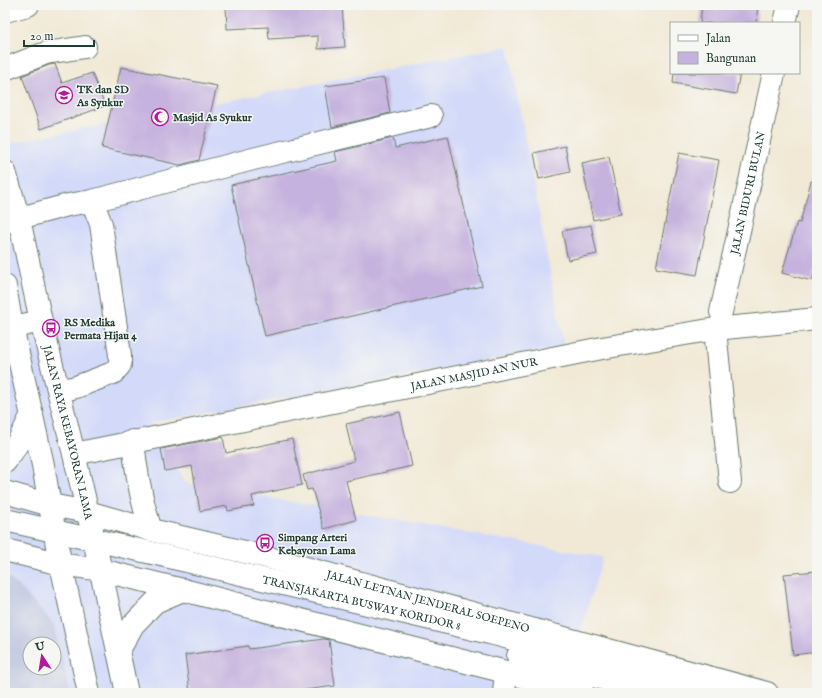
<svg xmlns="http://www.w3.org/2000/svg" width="822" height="698" viewBox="0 0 822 698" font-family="'IM FELL English',serif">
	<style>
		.built { fill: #d2d9f9; fill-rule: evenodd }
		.industrial { fill: #bcc3de; fill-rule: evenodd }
		.building { fill: #c6b2de }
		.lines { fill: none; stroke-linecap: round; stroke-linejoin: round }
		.minor-casing { stroke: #68796c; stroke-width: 24 }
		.major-casing { stroke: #68796c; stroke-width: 24 }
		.minor { stroke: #fff; stroke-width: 22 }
		.major { stroke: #fff; stroke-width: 22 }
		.labels { text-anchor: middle; stroke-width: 3; stroke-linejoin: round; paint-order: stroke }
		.poi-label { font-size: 11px; font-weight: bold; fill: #1f3d34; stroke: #f6f6f2; text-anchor: start }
		.street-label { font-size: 11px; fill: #1f3d34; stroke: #f6f6f2 }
	</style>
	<rect width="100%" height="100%" fill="#f6f6f2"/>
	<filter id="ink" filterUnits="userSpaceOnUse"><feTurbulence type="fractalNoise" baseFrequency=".025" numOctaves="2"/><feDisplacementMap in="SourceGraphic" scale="8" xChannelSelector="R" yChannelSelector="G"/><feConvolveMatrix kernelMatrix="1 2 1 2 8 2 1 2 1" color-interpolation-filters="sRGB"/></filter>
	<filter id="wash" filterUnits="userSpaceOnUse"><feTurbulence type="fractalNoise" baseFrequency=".012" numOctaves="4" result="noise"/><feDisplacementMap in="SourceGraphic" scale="16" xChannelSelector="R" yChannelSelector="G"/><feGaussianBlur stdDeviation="0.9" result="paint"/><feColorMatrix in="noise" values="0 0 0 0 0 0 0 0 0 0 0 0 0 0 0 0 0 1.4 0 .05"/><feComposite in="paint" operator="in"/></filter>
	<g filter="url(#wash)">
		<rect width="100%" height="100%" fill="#f1e9d5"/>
		<!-- built -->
		<path class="built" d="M508,46L564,347L149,423L185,483L603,557L563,690L564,693H5V144ZM30,644H54V668H30Z"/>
		<!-- industrial -->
		<path class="industrial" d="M5,575L21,588L54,625L70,693H5ZM30,644H54V668H30Z"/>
		<g id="blocks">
			<!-- building -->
			<path class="building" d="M226,5H254V8L301,5H342L345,47L318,49V36L269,39L268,27L227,29Z
				M702,5H758L756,23H700Z
				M55,64L62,83L92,73L105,106L41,129L22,76L49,65Z
				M121,67L217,86L199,160L180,165L102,148Z
				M674,73H740L736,94L673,83Z
				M384,78L390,113L332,127L325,86Z
				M448,136L482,286L265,336L231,185L337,161L335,152L393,138L395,148Z
				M565,146L570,172L539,179L534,153Z
				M679,153L719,160L697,275L656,268Z
				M609,157L621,214L593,220L582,163Z
				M811,181L817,182V264L812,281L782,273L797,222L800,223Z
				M591,225L597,254L568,260L562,231Z
				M400,412L412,466L346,481L356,520L324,529L312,489L307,490L303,475L354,461L346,424Z
				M223,437L226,453L292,439L302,485L252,496L254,506L228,511L227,506L200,511L192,466L165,471L161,449Z
				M817,571V652L793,655L784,574Z
				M324,639L329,640L335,686L281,693H190L185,655L248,646L249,649Z"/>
		</g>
	</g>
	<g filter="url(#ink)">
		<use href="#blocks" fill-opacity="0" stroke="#68796c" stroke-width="1"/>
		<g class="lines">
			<!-- minor casing -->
			<g class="minor-casing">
				<g id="minor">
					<path d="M5,11L28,5"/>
					<path d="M785,23L789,5"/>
					<path d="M5,69L46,53L85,47"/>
					<path d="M92,201L257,158L431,116"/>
					<path d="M5,222L68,205L92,201L101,224L120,355V365L113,373L76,387L59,391"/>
					<path id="s1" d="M721,312L774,73"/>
					<path d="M5,329L41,321"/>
					<path d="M715,329L730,482"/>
					<path d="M133,441C136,472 141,500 151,530"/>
					<path id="s2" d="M74,454L602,348L715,329L817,319"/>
					<path id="s3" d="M5,520L161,555L490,633L717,693"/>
					<path d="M518,656L656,693"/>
					<path d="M504,693L506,672"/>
				</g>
			</g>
			<!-- major casing -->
			<g class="major-casing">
				<g id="major">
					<path id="s4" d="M5,172L19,219L41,321L74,454L94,539L127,693"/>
					<path d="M5,286L12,327L43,465L57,546L89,693"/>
					<path d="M5,462C17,447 24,431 32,414"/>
					<path id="s5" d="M5,492L50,505L88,512L151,530L262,556L767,693"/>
					<path d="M5,550L61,564L100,570L183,590L506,672L583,693"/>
					<path d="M118,652L133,625L155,602L183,590"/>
				</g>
			</g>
			<!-- minor -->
			<use href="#minor" class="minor"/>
			<!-- major -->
			<use href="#major" class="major"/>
		</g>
	</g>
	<!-- icons -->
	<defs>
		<g id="school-ring" transform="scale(0.9)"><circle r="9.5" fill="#f6f6f2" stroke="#b5179e" stroke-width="1.5"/><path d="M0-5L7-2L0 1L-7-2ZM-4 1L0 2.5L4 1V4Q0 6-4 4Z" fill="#b5179e"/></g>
		<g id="mosque-ring" transform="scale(0.9)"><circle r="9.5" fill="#f6f6f2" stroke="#b5179e" stroke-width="1.5"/><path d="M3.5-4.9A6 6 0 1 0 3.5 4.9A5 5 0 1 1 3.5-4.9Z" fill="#b5179e"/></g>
		<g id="bus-ring" transform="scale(0.9)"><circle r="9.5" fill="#f6f6f2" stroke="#b5179e" stroke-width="1.5"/><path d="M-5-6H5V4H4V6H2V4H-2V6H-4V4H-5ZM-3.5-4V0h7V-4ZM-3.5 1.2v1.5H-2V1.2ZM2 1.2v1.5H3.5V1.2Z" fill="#b5179e"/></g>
	</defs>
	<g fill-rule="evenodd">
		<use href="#school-ring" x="64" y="95"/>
		<use href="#mosque-ring" x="160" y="117"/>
		<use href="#bus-ring" x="51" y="328"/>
		<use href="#bus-ring" x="265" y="543"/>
	</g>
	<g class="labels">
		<!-- poi labels -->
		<g class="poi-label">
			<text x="77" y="93">TK dan SD<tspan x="77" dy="13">As Syukur</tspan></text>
			<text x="173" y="121">Masjid As Syukur</text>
			<text x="64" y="326">RS Medika<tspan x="64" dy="13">Permata Hijau 4</tspan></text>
			<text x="278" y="541">Simpang Arteri<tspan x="278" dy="13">Kebayoran Lama</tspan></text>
		</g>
		<!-- street labels -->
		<g class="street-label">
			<text dy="4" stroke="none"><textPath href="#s1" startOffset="122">JALAN BIDURI BULAN</textPath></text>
			<text dy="4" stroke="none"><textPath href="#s2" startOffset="408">JALAN MASJID AN NUR</textPath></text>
			<text dy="4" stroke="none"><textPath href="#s4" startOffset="268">JALAN RAYA KEBAYORAN LAMA</textPath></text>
			<text dy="4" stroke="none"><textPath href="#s5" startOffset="437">JALAN LETNAN JENDERAL SOEPENO</textPath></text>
			<text dy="4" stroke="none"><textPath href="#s3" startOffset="366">TRANSJAKARTA BUSWAY KORIDOR 8</textPath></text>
		</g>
	</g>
	<!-- margin -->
	<rect width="822" height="698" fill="none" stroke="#f6f6f2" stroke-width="20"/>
	<!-- legend -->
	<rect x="670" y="22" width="130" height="52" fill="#f6f6f2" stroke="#a0aca6"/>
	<rect x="678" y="35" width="20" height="6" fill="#ffffff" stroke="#a0aca6"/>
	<text x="706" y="42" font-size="12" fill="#1f3d34">Jalan</text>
	<rect x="678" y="52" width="20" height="12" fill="#c6b2de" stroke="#a0aca6"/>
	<text x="706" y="62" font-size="12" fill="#1f3d34">Bangunan</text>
	<!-- north arrow -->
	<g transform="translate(42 656) rotate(348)"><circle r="19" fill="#f6f6f2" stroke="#a0aca6"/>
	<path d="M0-3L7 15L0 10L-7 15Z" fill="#b5179e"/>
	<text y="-6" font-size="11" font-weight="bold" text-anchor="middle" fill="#1f3d34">U</text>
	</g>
	<!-- scale -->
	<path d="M24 40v6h70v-6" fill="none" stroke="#1f3d34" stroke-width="2"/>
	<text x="30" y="40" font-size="12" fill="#1f3d34" stroke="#f6f6f2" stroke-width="3" paint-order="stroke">20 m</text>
</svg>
